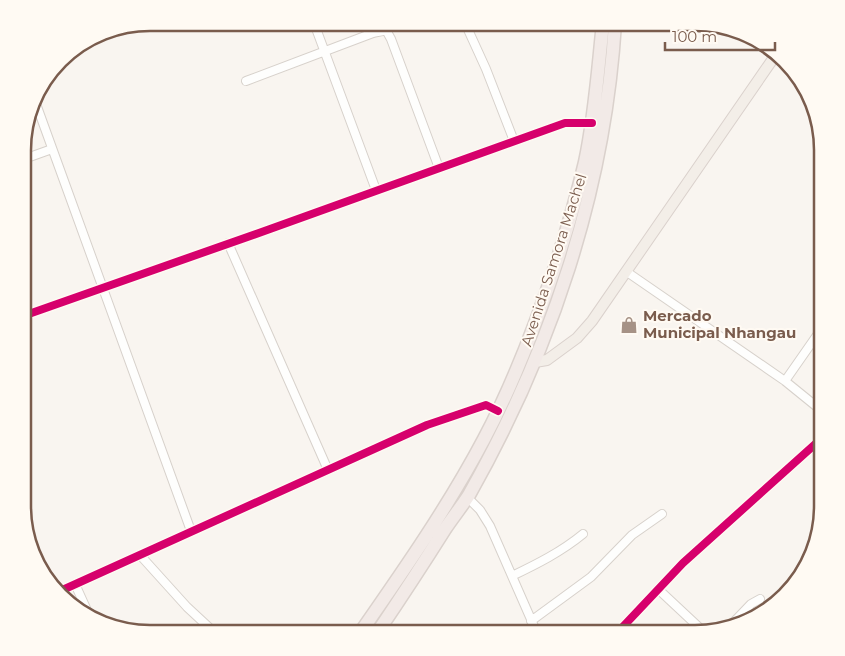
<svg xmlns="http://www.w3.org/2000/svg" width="845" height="656" viewBox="0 0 845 656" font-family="Montserrat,sans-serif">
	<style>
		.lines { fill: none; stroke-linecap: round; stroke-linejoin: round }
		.minor-casing { stroke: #d7d1cb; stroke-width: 10 }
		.major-casing { stroke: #dad1cc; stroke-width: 12 }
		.highway-casing { stroke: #dad1cc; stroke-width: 15 }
		.minor { stroke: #fefefd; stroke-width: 8 }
		.major { stroke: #f3eee8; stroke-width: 10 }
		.highway { stroke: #f2eae7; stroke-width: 12 }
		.cycleway-casing { stroke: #fffaf3; stroke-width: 11 }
		.cycleway { stroke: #d6006c; stroke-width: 8 }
		.labels { text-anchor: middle; stroke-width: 4; stroke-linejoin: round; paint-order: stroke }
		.street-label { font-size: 15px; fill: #7a5c4d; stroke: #fffaf3 }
		.poi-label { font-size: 15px; font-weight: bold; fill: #7a5c4d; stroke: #fffaf3; text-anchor: start }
		.rim { fill: none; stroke: #7a5c4d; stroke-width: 2.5 }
	</style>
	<rect width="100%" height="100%" fill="#f9f5f0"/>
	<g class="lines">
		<!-- minor casing -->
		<g class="minor-casing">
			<path id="minor" d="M156,23L163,24L172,23
				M314,23L376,190
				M465,23L486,69L514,141
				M386,30L391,39L439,168
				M246,81L373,33C382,31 390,31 395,23
				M35,101L191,531
				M24,159L52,149
				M228,243L328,470
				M627,272L785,381L822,411
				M23,316L270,229L565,123H592
				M785,381L822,328
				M467,497L480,510L490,526L537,633
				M140,555L187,607L215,633
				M512,576C537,564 561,552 583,534
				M75,584L90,617
				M658,589L704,632
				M58,592L427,425L486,405L498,411
				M531,621L591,577L632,535L662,514
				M729,627L751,604L760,599
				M617,633L683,563L822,438"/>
		</g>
		<!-- major casing -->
		<g class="major-casing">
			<path id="major" d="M535,362L547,360L577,338L592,321L777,53"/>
		</g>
		<!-- highway casing -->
		<g class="highway-casing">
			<path id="highway" d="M360,633C404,570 448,507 484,439C514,383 536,324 556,264C567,230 577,196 585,162C595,116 598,69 603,23
				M377,633C400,599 423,564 445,529C453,517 462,506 469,495C551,350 605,189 615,23"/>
		</g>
		<!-- minor -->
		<use href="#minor" class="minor"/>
		<!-- major -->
		<use href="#major" class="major"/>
		<!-- highway -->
		<use href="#highway" class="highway"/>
		<!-- cycleway casing -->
		<g class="cycleway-casing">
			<path id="cycleway" d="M23,316L270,229L565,123H592
				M58,592L427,425L486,405L498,411
				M617,633L683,563L822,438"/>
		</g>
		<!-- cycleway -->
		<use href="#cycleway" class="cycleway"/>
	</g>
	<!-- icons -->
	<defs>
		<g id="shop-bare" transform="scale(1.35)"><path d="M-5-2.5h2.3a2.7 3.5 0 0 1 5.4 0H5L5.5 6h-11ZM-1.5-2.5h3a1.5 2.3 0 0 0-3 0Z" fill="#a69286" stroke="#fffaf3" stroke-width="2.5" paint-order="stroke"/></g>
	</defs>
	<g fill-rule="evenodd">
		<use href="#shop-bare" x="629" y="325"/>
	</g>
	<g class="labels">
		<!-- street labels -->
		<g class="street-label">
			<text transform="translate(554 260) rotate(-72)" y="5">Avenida Samora Machel</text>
		</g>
		<!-- poi labels -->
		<g class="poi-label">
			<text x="643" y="321">Mercado<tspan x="643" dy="17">Municipal Nhangau</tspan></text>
		</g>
	</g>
	<!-- crop -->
	<path d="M0 0H845V656H0ZM150 31H695A119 119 0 0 1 814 150V506A119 119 0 0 1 695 625H150A119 119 0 0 1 31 506V150A119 119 0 0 1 150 31Z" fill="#fffaf3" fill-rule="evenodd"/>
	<path class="rim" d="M150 31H695A119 119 0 0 1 814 150V506A119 119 0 0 1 695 625H150A119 119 0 0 1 31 506V150A119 119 0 0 1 150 31Z"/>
	<!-- scale -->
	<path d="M665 42v8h110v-8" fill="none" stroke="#7a5c4d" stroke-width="2.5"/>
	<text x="672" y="42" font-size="15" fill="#7a5c4d" stroke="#fffaf3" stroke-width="4" paint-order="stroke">100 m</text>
</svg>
